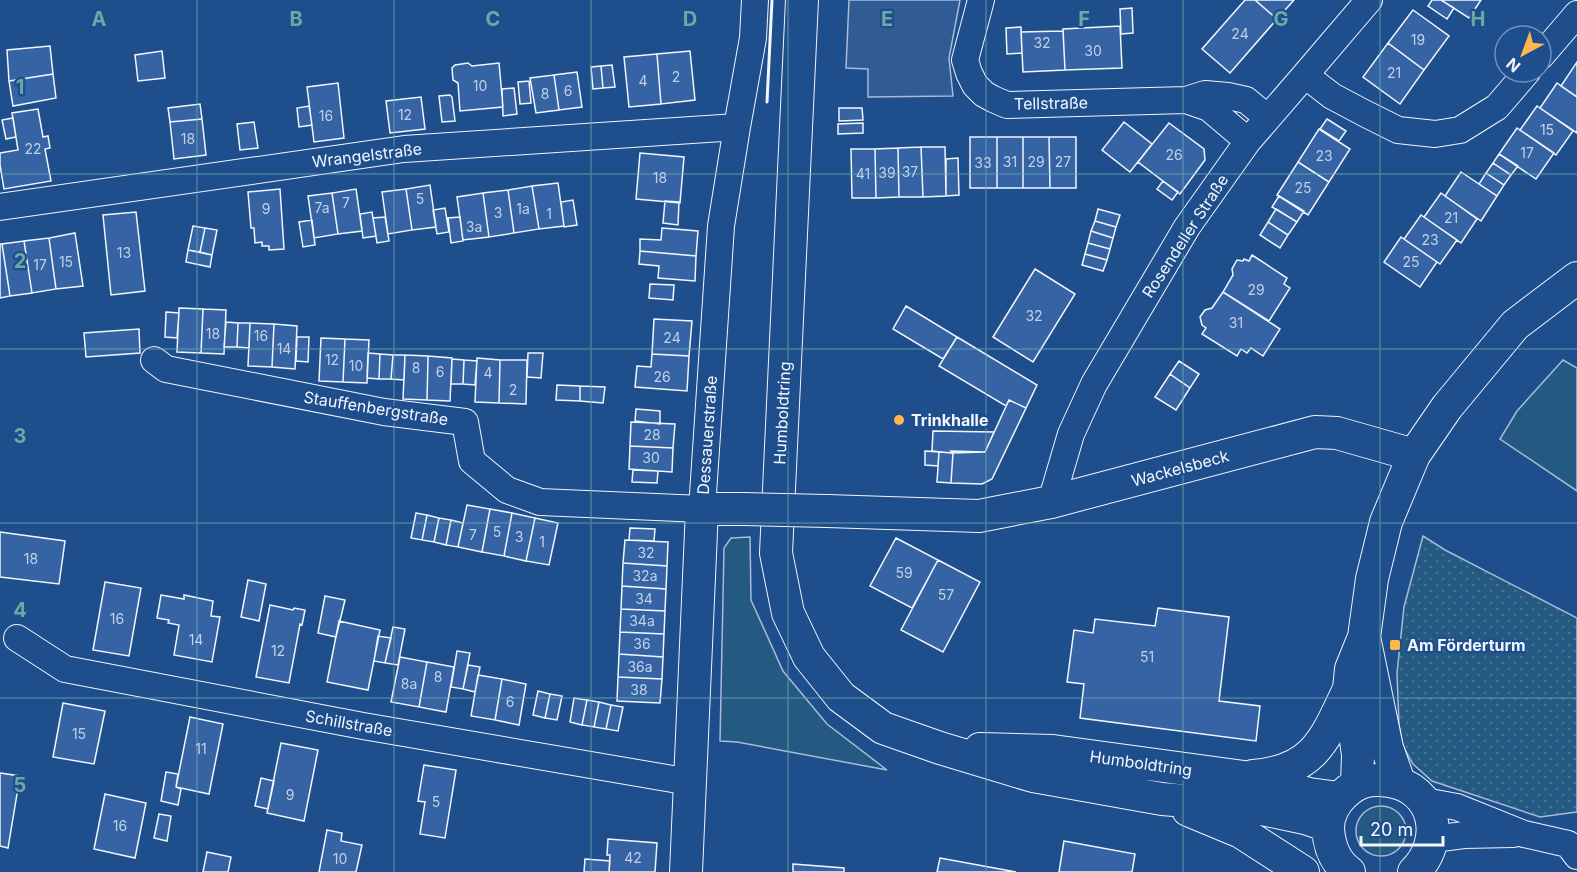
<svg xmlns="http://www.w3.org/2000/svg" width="1577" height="872" viewBox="0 0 1577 872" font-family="Inter,sans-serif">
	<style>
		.grass { fill: #245a82; stroke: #a8bbd7; stroke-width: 1.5 }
		.park { fill: url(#park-dots); stroke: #a8bbd7; stroke-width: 1.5 }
		.parking { fill: #305b95; stroke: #a8bbd7; stroke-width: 1.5 }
		.building { fill: #3563a3; stroke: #f2f6ff; stroke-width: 1.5 }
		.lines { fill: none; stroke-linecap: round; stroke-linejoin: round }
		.minor-casing { stroke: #f2f6ff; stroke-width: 28 }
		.tertiary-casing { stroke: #f2f6ff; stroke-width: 34 }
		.minor { stroke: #1f4e8c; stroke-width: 26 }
		.tertiary { stroke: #1f4e8c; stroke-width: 32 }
		.tertiary-bridge-casing { stroke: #f2f6ff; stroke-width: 34; stroke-linecap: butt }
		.tertiary-bridge { stroke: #1f4e8c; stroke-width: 32 }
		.wall { stroke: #f2f6ff; stroke-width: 3 }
		.grid { fill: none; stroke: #6aa9a8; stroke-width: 1.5; stroke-opacity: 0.55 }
		.poi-dot { fill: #ffb74d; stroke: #1f4e8c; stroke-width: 2 }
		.labels { text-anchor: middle; stroke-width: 4.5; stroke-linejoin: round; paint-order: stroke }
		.number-label { font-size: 14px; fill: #c3d1e8 }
		.street-label { font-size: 16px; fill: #f2f6ff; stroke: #1f4e8c }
		.poi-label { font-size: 16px; font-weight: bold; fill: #f2f6ff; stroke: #1f4e8c; text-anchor: start }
		.grid-label { font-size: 20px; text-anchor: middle; font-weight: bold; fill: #6aa9a8; stroke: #1f4e8c; stroke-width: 4.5; stroke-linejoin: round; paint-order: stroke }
	</style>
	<defs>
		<pattern id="park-dots" width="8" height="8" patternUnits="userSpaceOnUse" patternTransform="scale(1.5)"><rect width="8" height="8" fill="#245a82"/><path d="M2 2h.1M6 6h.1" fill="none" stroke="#447295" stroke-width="1.8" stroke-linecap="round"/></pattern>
	</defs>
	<rect width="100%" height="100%" fill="#1f4e8c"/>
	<!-- grass -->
	<path class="grass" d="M1563,360L1577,368V491L1500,439L1517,411Z
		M750,537L751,600L783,671L827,724L887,770L737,742L720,741L724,548L731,538Z
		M1356 831a25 25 0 1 1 50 0a25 25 0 1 1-50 0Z"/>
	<!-- park -->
	<path class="park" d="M1423,536L1445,550L1577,618V812L1540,817L1432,781L1413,764L1403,746L1399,725L1397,673L1404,607Z"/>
	<!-- parking -->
	<path class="parking" d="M849,0H960L949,58L953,96L868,97V69L846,68Z"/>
	<!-- building -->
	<path class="building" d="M1245,0H1255L1277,19L1230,73L1202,49Z
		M1255,0H1294L1277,19Z
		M1432,0H1441L1454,8L1447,19L1428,6Z
		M1441,0H1481L1469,18Z
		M1132,8L1133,33L1121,34L1120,9Z
		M1413,10L1449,36L1424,70L1388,43Z
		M1120,26L1122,68L1065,70L1063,29Z
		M1021,27L1022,53L1007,54L1006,28Z
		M1063,31L1065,70L1023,72L1021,32Z
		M1388,43L1424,70L1400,104L1363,77Z
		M50,46L53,74L9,81L7,50Z
		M162,51L165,78L138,81L135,55Z
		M690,51L695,100L661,104L657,54Z
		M657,54L661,104L629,107L624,57Z
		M1577,62V97L1561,86Z
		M468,63L472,66L499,63L503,107L460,111L458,83L453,80L452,68L455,65Z
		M612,65L615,87L603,88L601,66Z
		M601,66L603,88L593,89L591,67Z
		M577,72L582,107L559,110L554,75Z
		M53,74L56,98L13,106L9,81Z
		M554,75L559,110L536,113L530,78Z
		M529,81L531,103L520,104L518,82Z
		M338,83L344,138L314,142L307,87Z
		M1557,83L1577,97V133L1540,108Z
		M514,88L517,114L503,116L502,89Z
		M450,95L452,97L455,121L442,122L439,96Z
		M421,97L425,129L390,133L386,101Z
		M200,104L202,119L170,122L168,108Z
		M309,106L312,125L299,127L297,108Z
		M1537,106L1573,131L1556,155L1520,130Z
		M839,108H862L863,120L839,121Z
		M38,109L43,137L48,136L50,148L45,149L51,181L4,189L0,165V153L18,150L12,113Z
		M13,118L16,137L6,139L2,120Z
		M202,119L206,155L174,159L170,122Z
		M1327,119L1346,131L1339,141L1320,129Z
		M254,122L258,148L240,150L237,124Z
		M1124,122L1152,144L1130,172L1102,150Z
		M863,123V133L838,134V124Z
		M1169,123L1204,149L1205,160L1180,194L1138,162Z
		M1517,128L1554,153L1536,179L1499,154Z
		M1319,129L1350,149L1329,182L1298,162Z
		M970,137H997V188H970Z
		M997,137H1023V188H997Z
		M1023,137H1049L1050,188H1023Z
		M1049,137H1076V188H1050Z
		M921,147H945L946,196L923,197Z
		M921,147L923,197H899L898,148Z
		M898,148L899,197L876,198L875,149Z
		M851,149H875L876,198H852Z
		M640,153L684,157L680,203L636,199Z
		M1499,154L1518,166L1511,175L1493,163Z
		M958,158L959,195L946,196V159Z
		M1298,162L1329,182L1308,215L1277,195Z
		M1493,163L1511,175L1504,185L1486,173Z
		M1461,172L1497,196L1481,221L1445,196Z
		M1486,173L1504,185L1497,196L1479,184Z
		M1163,181L1178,192L1172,200L1157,189Z
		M558,183L564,226L539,229L532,186Z
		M430,185L436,227L412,230L406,189Z
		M532,186L539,229L514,233L508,190Z
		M280,189L284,249L269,250V246H262V242L255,243L254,228H251L248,192Z
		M356,189L362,231L338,234L332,193Z
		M406,189L412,230L388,234L382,192Z
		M508,190L514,233L489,237L483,193Z
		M332,193L338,234L314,238L308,196Z
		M483,193L489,237L463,240L457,197Z
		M1441,193L1477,219L1461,243L1424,217Z
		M1279,196L1304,211L1297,222L1272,207Z
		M573,200L577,225L564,227L561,202Z
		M665,201L679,202L678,225L663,223Z
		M445,208L449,232L437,234L433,210Z
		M1098,209L1120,215L1116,227L1095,221Z
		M1276,209L1297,222L1288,235L1268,222Z
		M136,212L145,291L111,295L103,215Z
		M372,212L376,236L363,238L360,214Z
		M1421,215L1457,240L1440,264L1404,239Z
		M385,217L389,241L377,243L373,218Z
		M460,217L463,241L451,243L448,218Z
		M312,220L315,245L303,247L299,222Z
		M1095,221L1116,227L1113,238L1091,231Z
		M1268,222L1288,235L1280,248L1260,235Z
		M193,226L205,228L200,252L188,250Z
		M205,228L217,230L212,255L200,252Z
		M662,228L698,231L696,256L640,251V239L661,240Z
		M1091,231L1113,238L1110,249L1088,243Z
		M75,233L83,286L56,289L49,238Z
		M1401,237L1437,262L1420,287L1384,262Z
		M49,238L56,289L32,293L24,241Z
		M24,241L32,293L10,296L2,244Z
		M1088,243L1110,249L1107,260L1085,254Z
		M0,244H2L10,296L0,298Z
		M188,250L212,255L210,267L186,262Z
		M640,251L696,256L695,281L658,278L659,266L639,264Z
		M1085,254L1107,260L1103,271L1082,265Z
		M1252,255L1287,278L1284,284L1290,288L1269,321L1223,292L1233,275L1232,269L1237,260L1243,261L1244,259L1249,261Z
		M1035,269L1075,294L1033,362L993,337Z
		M650,284L674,285L673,300L649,298Z
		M1223,292L1280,329L1263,356L1251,348L1247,353L1241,349L1237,356L1202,334L1206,328L1202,325L1200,317L1205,310L1212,308Z
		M906,306L957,337L943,359L893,329Z
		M179,308L203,309L201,353L177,352Z
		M203,309L226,310L224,354L201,353Z
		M166,312L179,313L177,338L165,337Z
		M654,319L692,321L689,356L652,354Z
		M226,322L238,323L237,347H224Z
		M238,323H250L249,348L237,347Z
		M250,323L274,324L272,367L248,366Z
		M274,324L297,326L295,369L272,367Z
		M139,329L140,353L86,357L84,333Z
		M297,337H309L308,362L296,361Z
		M957,337L1037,385L1026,408L1009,400L1006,406L939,366Z
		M321,338L345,339L343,382L319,381Z
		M345,339L369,340L367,383L343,382Z
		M368,353L380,354L379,379L367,378Z
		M528,353H543L541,378L527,377Z
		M380,354L393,355L391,379H379Z
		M652,354L689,356L687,391L635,387L637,366L651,367Z
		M393,355H405L404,380L391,379Z
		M405,355L428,356L427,400L403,399Z
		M428,356L452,358L450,401L427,400Z
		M477,358L500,360L499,403L475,402Z
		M452,359L464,360L463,384H451Z
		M464,360L477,361L475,385L463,384Z
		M500,360H527L526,404L499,403Z
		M1179,361L1199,374L1190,388L1170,374Z
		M1170,374L1190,388L1176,410L1155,397Z
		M557,385L580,386V401L556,400Z
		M580,386L605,387L603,403L580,401Z
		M1009,400L1026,408L992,479L982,484L951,483L953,453L951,451L985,452Z
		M636,409L660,411V424L635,421Z
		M631,422L675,424L673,448L630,446Z
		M933,431L994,432L985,452L951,453L932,451Z
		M630,446L673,448L672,472L629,469Z
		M925,451L939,452L938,466L925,465Z
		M939,452L953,453L951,483L937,482Z
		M633,470L658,471L657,483L632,482Z
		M467,505L490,509L482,552L458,547Z
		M490,509L512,513L504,556L482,552Z
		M416,513L427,515L422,540L411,538Z
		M512,513L535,518L526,561L504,556Z
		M427,515L439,518L434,542L422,540Z
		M439,518L451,520L446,545L434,542Z
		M535,518L558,523L549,565L526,561Z
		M451,520L463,523L458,547L446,545Z
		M630,528L655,529L654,541L629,540Z
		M0,532L65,541L59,584L0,577Z
		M896,538L938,560L912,608L870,586Z
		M625,540L668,542L667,566L623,563Z
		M938,560L980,582L943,652L901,630Z
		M623,563L667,566L666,589L622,586Z
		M248,580L266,584L259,621L241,617Z
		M105,582L141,588L129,656L93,650Z
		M622,586L666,589L665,611L621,609Z
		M161,595L184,599V595L213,601L211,616L220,617L212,662L174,655L179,625L168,623L169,620L157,618Z
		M325,596L345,600L336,637L318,633Z
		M270,605L293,610L294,608L305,610L302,625L300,624L289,683L256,677Z
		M1158,608L1229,617L1219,701L1260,706L1256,741L1080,718L1084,684L1067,682L1074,630L1093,633L1095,619L1155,626Z
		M621,609L665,611L664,634L620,632Z
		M339,621L380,630L368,690L327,682Z
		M393,627L405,629L398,665L385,663Z
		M620,632L664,634L663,657L619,654Z
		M378,636L391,638L385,663L374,661Z
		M457,651L470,653L463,689L451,687Z
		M619,654L663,657L662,679L618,677Z
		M400,657L427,662L419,707L391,702Z
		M427,662L454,667L446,712L419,707Z
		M468,665L480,667L475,692L463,689Z
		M478,675L502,679L495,720L471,716Z
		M618,677L662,679L660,703L617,701Z
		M502,679L526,684L519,725L495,720Z
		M538,691L550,694L545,718L533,715Z
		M550,694L562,696L557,720L545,718Z
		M574,698L587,700L582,725L570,722Z
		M587,700L599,702L594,727L582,725Z
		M599,702L611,705L606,729L594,727Z
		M63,703L105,711L94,764L53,757Z
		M611,705L623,707L618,731L606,729Z
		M190,717L223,724L209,794L176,787Z
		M281,743L318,750L304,821L267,813Z
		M424,765L456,770L445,838L420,834L425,802L418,801Z
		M166,772L178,774L176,787L181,789L178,805L161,801Z
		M0,773L20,776L8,848L0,846Z
		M261,778L274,781L268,809L255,806Z
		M105,794L146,803L135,858L94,849Z
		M159,814L171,816L167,841L154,838Z
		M327,830L342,833L341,841L362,845L356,872H319Z
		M608,839L657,843L655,872H609L610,855H607Z
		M1064,841L1135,854L1132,872H1059Z
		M207,852L231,857L228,872H203Z
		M940,858L1016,872H937Z
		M585,859L610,861L609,872H584Z
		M793,864L844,868V872H793Z"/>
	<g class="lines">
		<!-- minor casing -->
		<g class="minor-casing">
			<path id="minor" d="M981,0L965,60L969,73L975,85L984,94L993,99L1007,105L1186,100
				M1541,56L1577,14
				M1305,75L1332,96L1364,113L1398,130L1435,134L1460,130L1497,107L1527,72
				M1248,141L1209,108L1186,100L1205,94L1228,96L1246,100L1268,118
				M0,207L404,149L737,127
				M154,360L166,369L384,412L465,422L472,461L507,490L540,502L702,509L721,226L737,127L753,38L755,0
				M1051,502L1071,434L1094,384L1187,227L1248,141L1305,75L1369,0
				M17,638L65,669L363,726L690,782
				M1424,801L1457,807L1524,834L1568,844L1577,856
				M1433,839L1464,835L1513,834"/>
		</g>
		<!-- tertiary casing -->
		<g class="tertiary-casing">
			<path id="tertiary" d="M802,0L776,553L788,613L809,657L841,697L883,728L940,748L1033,776L1162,799L1248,806L1305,818L1328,826
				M827,511L979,516L1051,502L1315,432L1337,433L1414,455
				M1364,637L1387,748L1399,782
				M980,749L1053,751L1244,777L1309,794L1339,798
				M1253,776C1315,771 1325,739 1349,689
				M1357,784L1358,755L1349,689L1351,669L1364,637L1372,579L1386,522L1414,455L1447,407L1515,325L1577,278
				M1188,810L1241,832L1303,872
				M686,872L702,509H744
				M1349,872C1335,862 1329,845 1328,828C1328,816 1334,803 1343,795C1357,781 1370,778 1389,781C1436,788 1446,841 1414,872"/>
		</g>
		<!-- minor -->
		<use href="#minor" class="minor"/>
		<!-- tertiary -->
		<use href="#tertiary" class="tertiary"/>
		<!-- tertiary-bridge casing -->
		<g class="tertiary-bridge-casing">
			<path id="tertiary-bridge" d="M744,509L827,511"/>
		</g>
		<!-- tertiary-bridge -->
		<use href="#tertiary-bridge" class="tertiary-bridge"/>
		<!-- wall -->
		<path class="wall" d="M767,102L772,0"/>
	</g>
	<!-- grid -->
	<path class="grid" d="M197,0V872M394,0V872M591,0V872M788,0V872M986,0V872M1183,0V872M1380,0V872M0,174H1577M0,349H1577M0,523H1577M0,698H1577"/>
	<!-- markers -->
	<g class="poi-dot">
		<circle cx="899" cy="420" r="6"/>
		<rect x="1389" y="639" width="12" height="12" rx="3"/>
	</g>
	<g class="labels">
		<!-- number labels -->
		<g class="number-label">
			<text x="1240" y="39">24</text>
			<text x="1418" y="45">19</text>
			<text x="1042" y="48">32</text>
			<text x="1093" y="56">30</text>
			<text x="1394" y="78">21</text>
			<text x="676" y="82">2</text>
			<text x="643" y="86">4</text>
			<text x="480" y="91">10</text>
			<text x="568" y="96">6</text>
			<text x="545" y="99">8</text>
			<text x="405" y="120">12</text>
			<text x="326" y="121">16</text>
			<text x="1547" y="135">15</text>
			<text x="188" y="144">18</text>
			<text x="33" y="154">22</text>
			<text x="1527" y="158">17</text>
			<text x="1174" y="160">26</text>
			<text x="1324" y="161">23</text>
			<text x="1010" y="167">31</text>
			<text x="1036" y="167">29</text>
			<text x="1063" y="167">27</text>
			<text x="983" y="168">33</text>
			<text x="910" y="177">37</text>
			<text x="887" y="178">39</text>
			<text x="863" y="179">41</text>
			<text x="660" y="183">18</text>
			<text x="1303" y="193">25</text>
			<text x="420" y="204">5</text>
			<text x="346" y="208">7</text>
			<text x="322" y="213">7a</text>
			<text x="266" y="214">9</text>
			<text x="523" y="214">1a</text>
			<text x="498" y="218">3</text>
			<text x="549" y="219">1</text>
			<text x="1451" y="223">21</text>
			<text x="474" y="232">3a</text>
			<text x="1430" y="245">23</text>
			<text x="124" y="258">13</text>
			<text x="66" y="267">15</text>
			<text x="1411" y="267">25</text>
			<text x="40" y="270">17</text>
			<text x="1256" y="295">29</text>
			<text x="1034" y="321">32</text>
			<text x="1236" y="328">31</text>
			<text x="213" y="339">18</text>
			<text x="261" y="341">16</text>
			<text x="672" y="343">24</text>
			<text x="284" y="354">14</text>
			<text x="332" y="365">12</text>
			<text x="356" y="371">10</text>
			<text x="416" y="373">8</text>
			<text x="440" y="377">6</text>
			<text x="488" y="378">4</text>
			<text x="662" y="382">26</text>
			<text x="513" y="395">2</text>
			<text x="652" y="440">28</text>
			<text x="651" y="463">30</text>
			<text x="497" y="537">5</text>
			<text x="473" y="540">7</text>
			<text x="519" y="542">3</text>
			<text x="542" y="547">1</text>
			<text x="646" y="558">32</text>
			<text x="31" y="564">18</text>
			<text x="904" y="578">59</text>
			<text x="645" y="581">32a</text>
			<text x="946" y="600">57</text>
			<text x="644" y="604">34</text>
			<text x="117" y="624">16</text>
			<text x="642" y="626">34a</text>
			<text x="196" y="645">14</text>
			<text x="642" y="649">36</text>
			<text x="278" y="656">12</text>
			<text x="1147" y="662">51</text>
			<text x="640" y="672">36a</text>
			<text x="438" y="682">8</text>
			<text x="409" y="689">8a</text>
			<text x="639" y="695">38</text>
			<text x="510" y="707">6</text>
			<text x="79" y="739">15</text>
			<text x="201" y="754">11</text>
			<text x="290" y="800">9</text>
			<text x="436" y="807">5</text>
			<text x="120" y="831">16</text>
			<text x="633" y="863">42</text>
			<text x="340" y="864">10</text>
		</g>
		<!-- street labels -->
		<g class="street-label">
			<text transform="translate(1051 103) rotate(-1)" y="6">Tellstraße</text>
			<text transform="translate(367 155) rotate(-7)" y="6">Wrangelstraße</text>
			<text transform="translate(1185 236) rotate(-57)" y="6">Rosendeller Straße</text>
			<text transform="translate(376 408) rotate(9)" y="6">Stauffenbergstraße</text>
			<text transform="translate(782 413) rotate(-87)" y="6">Humboldtring</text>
			<text transform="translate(707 435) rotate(-86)" y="6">Dessauerstraße</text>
			<text transform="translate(1180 468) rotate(-15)" y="6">Wackelsbeck</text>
			<text transform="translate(349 723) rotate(10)" y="6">Schillstraße</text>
			<text transform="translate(1141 763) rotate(8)" y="6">Humboldtring</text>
		</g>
		<!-- poi labels -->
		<g class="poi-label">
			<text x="911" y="426">Trinkhalle</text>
			<text x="1407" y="651">Am Förderturm</text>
		</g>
	</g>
	<g class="grid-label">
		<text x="99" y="26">A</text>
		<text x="296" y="26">B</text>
		<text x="493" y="26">C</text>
		<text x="690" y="26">D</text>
		<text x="887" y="26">E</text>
		<text x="1084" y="26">F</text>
		<text x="1281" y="26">G</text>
		<text x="1478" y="26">H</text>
		<text x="20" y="94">1</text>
		<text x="20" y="268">2</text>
		<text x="20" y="443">3</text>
		<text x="20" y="617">4</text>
		<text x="20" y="792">5</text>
	</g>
	<!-- north arrow -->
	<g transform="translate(1523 54) rotate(221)"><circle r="28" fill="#1f4e8c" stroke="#7391ba" stroke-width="1.5"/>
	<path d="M0-4.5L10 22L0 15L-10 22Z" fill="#ffb74d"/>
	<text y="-9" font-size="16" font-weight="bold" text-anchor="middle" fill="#f2f6ff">N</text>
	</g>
	<!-- scale -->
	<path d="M1361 836v9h82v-9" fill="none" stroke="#f2f6ff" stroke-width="3"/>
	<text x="1370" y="836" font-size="18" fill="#f2f6ff" stroke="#1f4e8c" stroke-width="4.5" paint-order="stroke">20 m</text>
</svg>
